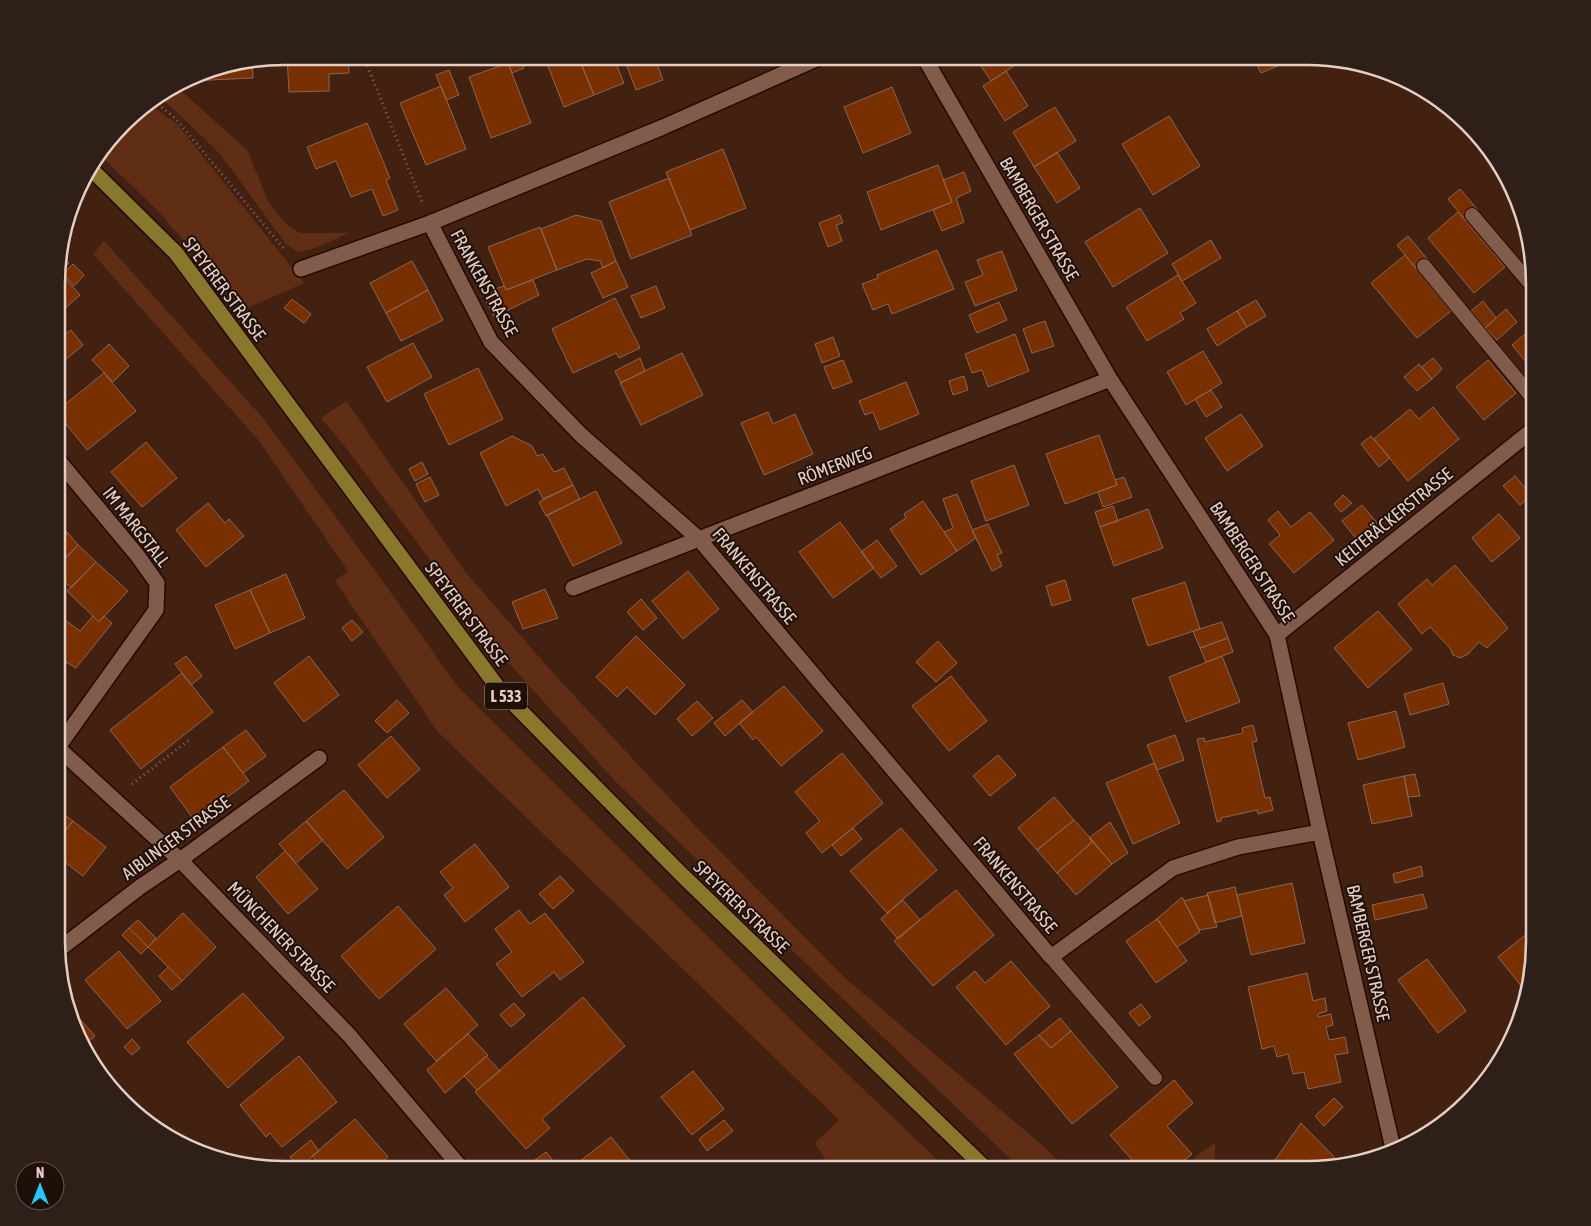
<svg xmlns="http://www.w3.org/2000/svg" width="1591" height="1226" viewBox="0 0 1591 1226" font-family="'Asap Condensed',sans-serif">
	<style>
		.green { fill: #5f2e15 }
		.building { fill: #793001; stroke: #8b6654 }
		.lines { fill: none; stroke-linecap: round; stroke-linejoin: round }
		.lane-casing { stroke: #270900; stroke-width: 16 }
		.street-casing { stroke: #270900; stroke-width: 18 }
		.primary-casing { stroke: #270900; stroke-width: 18 }
		.path { stroke: #836759; stroke-width: 3; stroke-dasharray: 1 4; stroke-linecap: butt }
		.lane { stroke: #815c4b; stroke-width: 14 }
		.street { stroke: #815c4b; stroke-width: 15 }
		.primary { stroke: #89772c; stroke-width: 15 }
		.labels { text-anchor: middle; stroke-width: 4; stroke-linejoin: round; paint-order: stroke }
		.shield { fill: #1e1009; stroke: #a9968d; stroke-width: 1 }
		.shield-label { font-size: 16px; font-weight: bold; fill: #e5cfc5 }
		.street-label { font-size: 18px; fill: #e5cfc5; stroke: #1e1009 }
		.rim { fill: none; stroke: #e5cfc5; stroke-width: 2.5 }
	</style>
	<rect width="100%" height="100%" fill="#422111"/>
	<!-- green -->
	<path class="green" d="M178,88L247,150L269,203L286,224L300,233H349L316,248L298,252L286,244L220,154L179,114L160,98Z
		M150,104L178,125L304,283L243,310L158,211L100,155L134,113Z
		M104,241L263,418L374,569L458,687L794,1023L948,1170H832L815,1143L839,1120L438,732L335,581L348,571L259,441L93,254Z
		M346,401L466,573L553,673L700,831L845,978L1042,1145L1068,1170H1022L615,781L500,653L346,448L321,418Z
		M1215,1143V1170H1180L1199,1154Z"/>
	<!-- building -->
	<path class="building" d="M287,56H348L349,73L329,74V91L289,92Z
		M506,56H520L524,68L512,73Z
		M544,56H578L594,95L564,107Z
		M578,56H613L624,83L594,95Z
		M623,56H654L663,80L636,90Z
		M660,56H686L663,65Z
		M975,57H1028L991,81Z
		M1253,57H1299L1261,73Z
		M252,62L253,78L189,81L211,68Z
		M508,63L531,123L491,138L469,77Z
		M449,70L459,95L446,100L436,75Z
		M1006,71L1028,106L1005,121L983,86Z
		M441,86L466,149L426,165L400,103Z
		M892,87L911,133L863,153L844,107Z
		M1055,107L1076,141L1034,167L1013,132Z
		M1169,116L1200,166L1153,195L1122,144Z
		M367,123L390,178L386,180L398,210L383,216L372,189L351,197L336,161L316,169L307,147Z
		M723,149L746,208L690,230L666,172Z
		M1057,152L1080,188L1057,203L1034,167Z
		M938,165L952,202L881,230L867,192Z
		M964,172L971,191L956,198L964,222L942,231L933,210L952,202L943,180Z
		M669,178L692,235L631,259L609,202Z
		M1460,189L1478,210L1466,221L1448,199Z
		M1140,208L1168,253L1113,287L1085,242Z
		M1458,212L1505,267L1474,293L1428,238Z
		M576,215L601,221L616,261L603,268L600,261L587,259L557,270L541,229Z
		M840,215L843,223L836,225L842,241L828,247L819,223Z
		M540,227L557,270L506,290L488,247Z
		M1408,236L1429,261L1418,271L1397,245Z
		M1211,240L1221,258L1182,281L1172,264Z
		M937,250L954,289L892,314L888,304L873,310L862,284L878,278L877,275Z
		M1002,251L1017,290L975,306L965,282L983,275L977,260Z
		M59,252L69,263L59,272L80,295L58,315Z
		M1405,255L1451,311L1417,338L1371,283Z
		M412,261L428,290L386,313L370,283Z
		M616,261L628,287L603,298L591,273Z
		M73,264L84,275L74,286L63,274Z
		M1178,275L1196,303L1180,313L1184,319L1147,341L1126,307Z
		M533,280L539,295L494,317L485,299L495,289L504,286L506,290Z
		M656,286L665,308L641,318L631,296Z
		M428,290L443,320L401,341L386,313Z
		M615,298L640,348L619,358L616,353L573,373L552,329Z
		M292,299L311,314L304,323L284,308Z
		M1256,300L1266,316L1247,327L1237,311Z
		M1483,301L1496,318L1485,328L1471,311Z
		M999,302L1007,320L977,333L969,315Z
		M1506,309L1517,322L1497,340L1485,328Z
		M1237,311L1247,327L1217,346L1207,329Z
		M1045,321L1054,346L1032,353L1023,329Z
		M1535,326V373L1512,345Z
		M71,330L83,345L58,366V336L60,338Z
		M1015,334L1029,371L988,387L982,370L972,373L965,354Z
		M833,337L840,356L822,363L815,344Z
		M413,343L432,377L387,402L367,367Z
		M109,344L129,366L113,382L92,360Z
		M1203,351L1222,383L1186,405L1167,372Z
		M682,353L703,395L641,425L620,383Z
		M640,358L645,371L621,383L615,371Z
		M1433,358L1442,369L1432,379L1422,367Z
		M843,360L852,382L833,389L824,367Z
		M1488,360L1516,393L1484,420L1456,387Z
		M1419,364L1432,379L1417,391L1404,377Z
		M478,368L503,419L449,445L424,394Z
		M104,373L136,411L87,450L58,414V410Z
		M964,376L968,390L953,395L949,381Z
		M906,382L919,414L880,430L873,412L865,415L859,401Z
		M1211,390L1222,407L1206,417L1195,399Z
		M1433,407L1459,439L1408,481L1374,439L1410,409L1419,419Z
		M768,412L773,424L795,414L813,454L764,475L741,423Z
		M1241,414L1263,446L1227,471L1205,438Z
		M1099,435L1117,485L1065,504L1046,454Z
		M512,436L532,446L537,456L543,454L554,472L564,468L573,485L543,499L538,489L506,506L480,453Z
		M1371,436L1390,458L1379,467L1361,444Z
		M146,442L177,478L142,507L111,472Z
		M422,462L428,474L415,481L409,469Z
		M1014,465L1029,505L986,521L971,481Z
		M1515,476L1528,491L1526,493L1529,498L1520,505L1503,486Z
		M430,477L439,495L425,502L416,484Z
		M1124,477L1132,497L1103,507L1098,492L1117,485L1115,480Z
		M573,485L580,499L546,516L539,502Z
		M1535,486V504L1526,493Z
		M596,491L622,543L573,566L547,515Z
		M957,494L976,538L957,551L944,532L953,528L943,499Z
		M1343,495L1352,503L1341,512L1334,504Z
		M923,501L957,551L921,575L890,529L906,518L904,514Z
		M208,503L225,523L229,519L244,536L206,567L176,530Z
		M1362,505L1378,524L1358,541L1342,521Z
		M1113,506L1118,521L1100,527L1095,512Z
		M1148,509L1163,548L1114,566L1100,527Z
		M1278,511L1291,527L1310,512L1334,540L1294,573L1269,544L1280,535L1268,520Z
		M1499,514L1520,538L1492,562L1472,538Z
		M840,522L874,568L833,598L799,552Z
		M58,524L68,533L58,544Z
		M988,524L1002,553L997,555L1002,566L992,571L972,530Z
		M68,533L78,545L61,563L58,559V544Z
		M877,540L897,566L881,578L861,552Z
		M78,545L96,562L71,588L58,575V566Z
		M96,562L128,591L99,622L67,591Z
		M1455,565L1508,628L1487,648L1479,642L1468,654L1461,658L1453,655L1450,648L1430,627L1422,634L1398,604L1427,579L1432,585Z
		M688,571L719,609L683,639L652,601Z
		M286,574L305,618L270,633L250,590Z
		M1065,580L1071,600L1052,606L1046,586Z
		M1185,582L1200,629L1148,646L1132,599Z
		M545,589L558,618L523,629L512,602Z
		M250,590L270,633L235,649L215,605Z
		M641,599L657,618L643,630L627,612Z
		M1378,611L1412,649L1368,688L1334,648Z
		M93,616L99,622L104,616L112,623L76,668L57,656V630L65,620L80,631Z
		M352,620L363,632L352,641L342,628Z
		M1222,622L1228,638L1200,648L1193,631Z
		M636,636L685,685L655,715L627,687L617,697L596,677Z
		M1228,638L1233,652L1206,662L1200,648Z
		M938,641L957,663L936,682L916,662Z
		M57,656L67,662L57,676Z
		M186,656L202,676L191,685L175,664Z
		M309,656L339,695L304,722L274,683Z
		M1222,656L1240,702L1186,722L1169,677Z
		M182,673L213,712L141,769L110,730Z
		M951,676L987,721L949,751L912,706Z
		M1443,683L1449,704L1410,715L1404,694Z
		M784,686L823,731L781,766L756,737L753,740L739,723Z
		M397,700L409,713L387,733L375,721Z
		M742,700L753,712L725,736L714,723Z
		M697,701L713,718L692,736L677,719Z
		M1396,711L1405,747L1358,760L1348,723Z
		M1253,725L1257,741L1252,742L1265,798L1270,797L1273,810L1258,814L1257,810L1221,818V821L1217,822L1197,739L1204,738L1205,742L1243,733L1242,728Z
		M246,730L266,756L243,773L223,747Z
		M1175,735L1184,760L1157,770L1147,745Z
		M391,736L420,769L387,798L358,765Z
		M223,747L249,781L195,821L170,787Z
		M842,753L883,803L822,853L806,833L820,821L795,792Z
		M998,755L1016,775L990,796L973,776Z
		M1154,763L1180,823L1133,844L1106,783Z
		M1415,774L1420,796L1408,797L1404,776Z
		M1404,776L1412,816L1372,824L1363,785Z
		M344,790L384,837L347,869L306,821Z
		M1054,797L1074,820L1037,850L1018,828Z
		M62,813L73,821L57,841V819Z
		M1074,820L1093,841L1057,873L1037,850Z
		M73,821L106,847L83,876L57,856V841Z
		M306,821L323,840L296,863L279,844Z
		M1110,822L1128,853L1112,864L1089,838Z
		M853,828L862,839L841,856L832,845Z
		M901,828L937,870L887,913L850,871Z
		M1093,841L1112,864L1076,895L1057,873Z
		M475,844L509,887L465,922L444,895L453,888L440,872Z
		M285,851L318,889L288,914L256,877Z
		M1421,866L1423,876L1395,883L1393,874Z
		M560,876L574,891L553,909L539,894Z
		M1292,883L1305,943L1251,955L1237,895Z
		M1235,887L1242,916L1215,923L1207,893Z
		M956,890L994,935L933,986L894,941Z
		M1423,894L1427,908L1375,920L1372,905Z
		M1208,895L1217,927L1199,930L1184,901Z
		M1182,897L1200,932L1177,947L1157,919Z
		M903,900L920,920L898,939L881,919Z
		M398,906L436,949L379,999L341,956Z
		M519,910L530,924L545,913L584,962L560,980L554,972L522,997L496,964L512,952L495,929Z
		M183,913L216,947L182,981L148,947Z
		M1157,919L1187,961L1156,983L1126,941Z
		M138,920L156,938L148,947L129,928Z
		M129,928L148,947L141,954L122,935Z
		M1534,928V957L1526,992L1498,957Z
		M119,951L161,1001L127,1029L85,980Z
		M1427,959L1466,1011L1438,1033L1398,980Z
		M1011,961L1050,1006L1006,1045L956,987L975,971L985,983Z
		M168,967L182,981L172,990L159,976Z
		M1307,973L1313,1001L1325,998L1327,1011L1318,1014V1017L1331,1014L1333,1025L1326,1027L1329,1040L1345,1037L1348,1053L1335,1055L1341,1082L1308,1089L1304,1072L1293,1074L1288,1054L1277,1057L1274,1046L1262,1049L1248,987Z
		M446,988L478,1025L436,1061L404,1024Z
		M243,993L284,1038L228,1088L187,1042Z
		M583,997L625,1046L542,1119L550,1128L526,1149L475,1092Z
		M514,1003L525,1015L511,1027L500,1015Z
		M1141,1004L1151,1017L1139,1026L1129,1013Z
		M71,1009L95,1036L83,1046L80,1043Z
		M1060,1018L1071,1031L1051,1048L1039,1035Z
		M1071,1031L1118,1087L1072,1124L1014,1054L1039,1035L1051,1048Z
		M468,1034L488,1055L445,1093L427,1070Z
		M132,1039L140,1048L132,1055L124,1047Z
		M299,1056L337,1102L282,1147L270,1133L266,1137L240,1105Z
		M486,1056L500,1071L477,1090L464,1076Z
		M693,1071L724,1109L692,1135L661,1097Z
		M1174,1080L1193,1103L1167,1126L1192,1154L1173,1170H1141L1110,1135Z
		M1334,1098L1343,1107L1324,1126L1315,1116Z
		M355,1119L388,1157L374,1169H324L312,1156Z
		M724,1120L733,1131L707,1151L699,1139Z
		M1301,1123L1339,1162L1307,1170H1268Z
		M611,1137L637,1169H570Z
		M311,1140L319,1151L299,1168L290,1157Z
		M546,1152L554,1162L544,1169H523Z"/>
	<g class="lines">
		<!-- lane casing -->
		<g class="lane-casing">
			<path id="lane" d="M1472,215L1535,289
				M1424,266L1535,401
				M1051,957L1155,1078"/>
		</g>
		<!-- street casing -->
		<g class="street-casing">
			<path id="street" d="M924,57L1110,379L1277,635L1320,832L1392,1144L1397,1149
				M430,223L491,342L581,435L699,539L1051,957L1173,868L1238,847L1320,832
				M301,269L430,223L663,127L823,56
				M58,460L137,555L157,583L156,610L58,747
				M573,588L1110,379
				M1277,635L1535,428
				M57,747L180,860L349,1035L462,1169
				M57,951L140,887L180,860L319,758"/>
		</g>
		<!-- primary casing -->
		<g class="primary-casing">
			<path id="primary" d="M89,167L176,253L499,689L680,873L987,1170"/>
		</g>
		<!-- path -->
		<path class="path" d="M366,56L367,65L422,202
			M154,101L176,119L285,250
			M132,784L189,740"/>
		<!-- lane -->
		<use href="#lane" class="lane"/>
		<!-- street -->
		<use href="#street" class="street"/>
		<!-- primary -->
		<use href="#primary" class="primary"/>
	</g>
	<g class="labels">
		<!-- shield labels -->
		<rect class="shield" x="485" y="682.5" width="42" height="27" rx="4"/>
		<g class="shield-label">
			<text x="506" y="702">L 533</text>
		</g>
		<!-- street labels -->
		<g class="street-label">
			<text transform="translate(1039 219) rotate(60)" y="6">BAMBERGER STRASSE</text>
			<text transform="translate(484 283) rotate(61)" y="6">FRANKENSTRASSE</text>
			<text transform="translate(224 289) rotate(53)" y="6">SPEYERER STRASSE</text>
			<text transform="translate(835 466) rotate(-21)" y="6">RÖMERWEG</text>
			<text transform="translate(1394 517) rotate(-39)" y="6">KELTERÄCKERSTRASSE</text>
			<text transform="translate(136 527) rotate(52)" y="6">IM MARGSTALL</text>
			<text transform="translate(1252 562) rotate(57)" y="6">BAMBERGER STRASSE</text>
			<text transform="translate(754 576) rotate(50)" y="6">FRANKENSTRASSE</text>
			<text transform="translate(466 614) rotate(53)" y="6">SPEYERER STRASSE</text>
			<text transform="translate(176 838) rotate(-36)" y="6">AIBLINGER STRASSE</text>
			<text transform="translate(1015 885) rotate(50)" y="6">FRANKENSTRASSE</text>
			<text transform="translate(741 907) rotate(44)" y="6">SPEYERER STRASSE</text>
			<text transform="translate(281 937) rotate(46)" y="6">MÜNCHENER STRASSE</text>
			<text transform="translate(1368 953) rotate(77)" y="6">BAMBERGER STRASSE</text>
		</g>
	</g>
	<!-- crop -->
	<path d="M0 0H1591V1226H0ZM284 65H1307A219 219 0 0 1 1526 284V942A219 219 0 0 1 1307 1161H284A219 219 0 0 1 65 942V284A219 219 0 0 1 284 65Z" fill="#2e1f18" fill-rule="evenodd"/>
	<path class="rim" d="M284 65H1307A219 219 0 0 1 1526 284V942A219 219 0 0 1 1307 1161H284A219 219 0 0 1 65 942V284A219 219 0 0 1 284 65Z"/>
	<!-- north arrow -->
	<g transform="translate(40 1186)"><circle r="24" fill="#1e1009" stroke="#6e5c54"/>
	<path d="M0-4L9 19L0 12L-9 19Z" fill="#21c9fd"/>
	<text y="-8" font-size="14" font-weight="bold" text-anchor="middle" fill="#e5cfc5">N</text>
	</g>
</svg>
